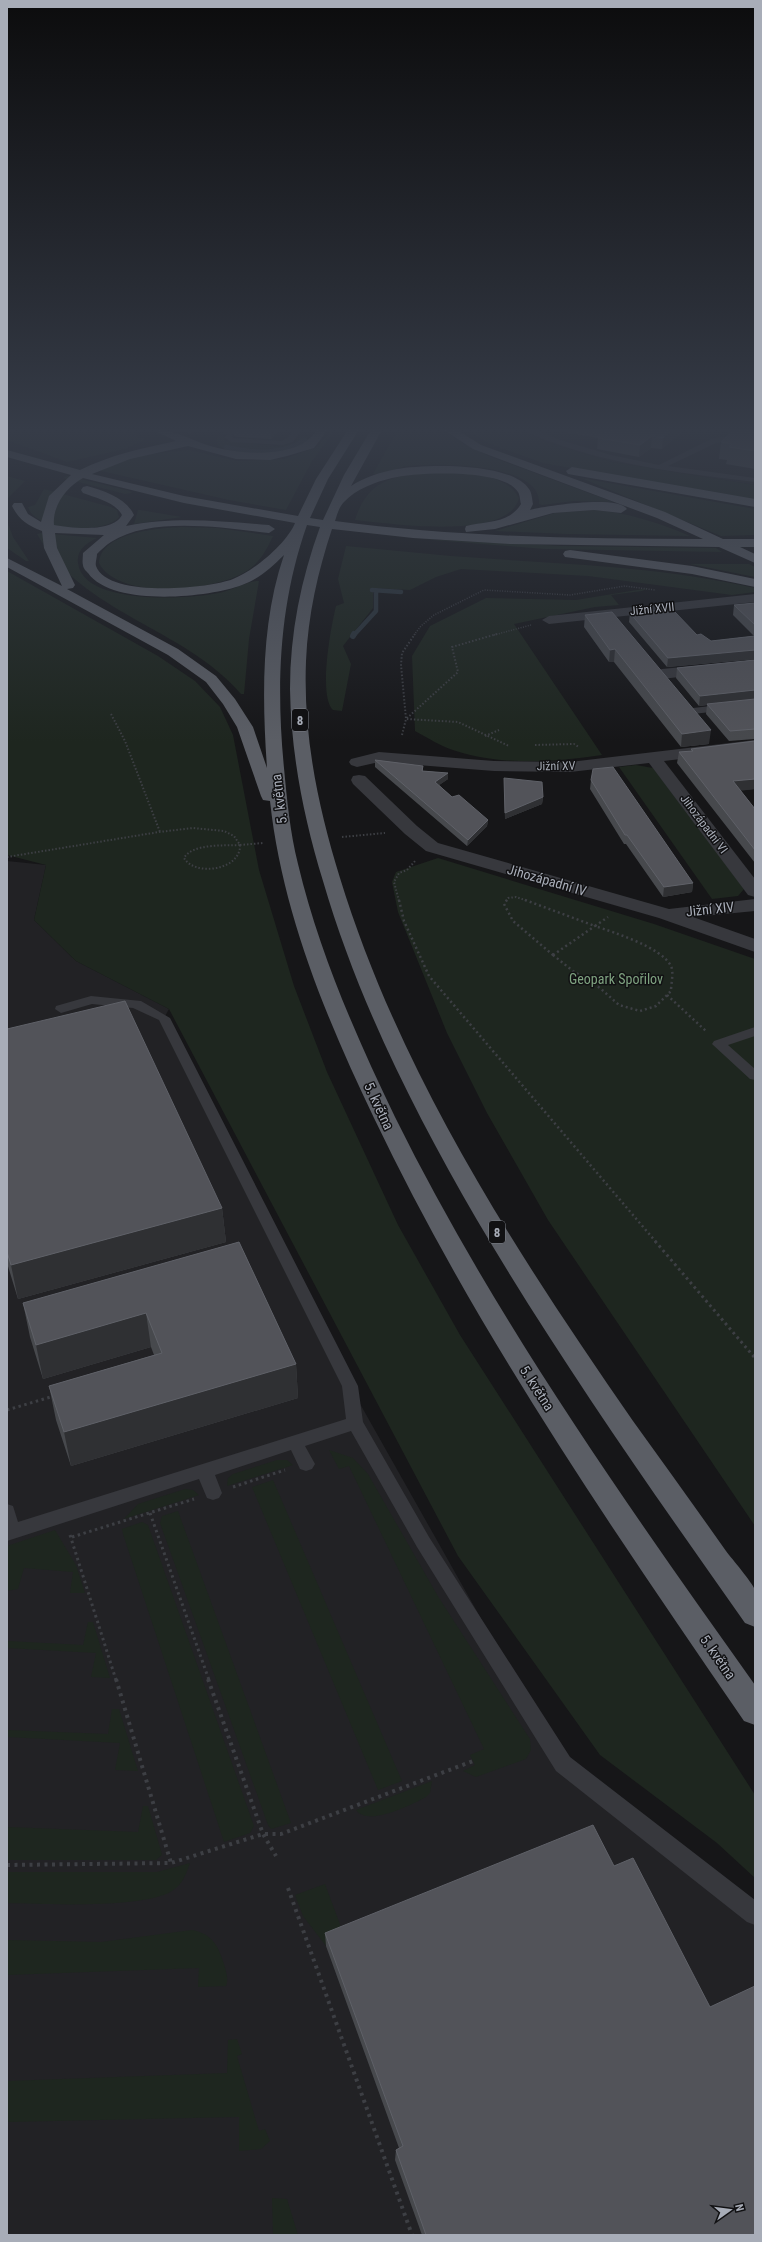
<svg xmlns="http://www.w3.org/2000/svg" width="762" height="2242" viewBox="0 0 762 2242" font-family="'Roboto Condensed',sans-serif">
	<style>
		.built { fill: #222225 }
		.green { fill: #1e261f }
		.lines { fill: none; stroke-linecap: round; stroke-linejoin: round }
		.stream-far1 { stroke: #2c353c; stroke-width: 4.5 }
		.stream { stroke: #2c353c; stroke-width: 6 }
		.path-far4 { stroke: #3d3f44; stroke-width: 1.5; stroke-dasharray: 1 1.5; stroke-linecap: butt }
		.path-far3 { stroke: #3d3f44; stroke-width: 2; stroke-dasharray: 1.5 2; stroke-linecap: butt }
		.path-far2 { stroke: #3d3f44; stroke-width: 2.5; stroke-dasharray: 2 3; stroke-linecap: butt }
		.path-far1 { stroke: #3d3f44; stroke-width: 3; stroke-dasharray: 2.5 3.5; stroke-linecap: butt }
		.path { stroke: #3d3f44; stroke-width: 4; stroke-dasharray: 3 4.5; stroke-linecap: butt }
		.service { fill: #37383d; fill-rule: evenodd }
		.minor { fill: #37383d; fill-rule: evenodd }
		.trunk { fill: #5b5e65; fill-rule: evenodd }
		.wall { fill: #47494d }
		.shaded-wall { fill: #2f3033 }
		.building { fill: #525359; stroke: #5f6168 }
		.labels { text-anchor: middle; stroke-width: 3; stroke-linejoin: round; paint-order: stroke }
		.far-street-label { font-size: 12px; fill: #a8adb8; stroke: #111113 }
		.shield { fill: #111113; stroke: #7b7e86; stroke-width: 1 }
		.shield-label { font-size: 13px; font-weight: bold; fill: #a8adb8 }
		.street-label { font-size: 14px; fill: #a8adb8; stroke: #111113 }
		.park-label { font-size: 14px; fill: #7fa381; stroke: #111113 }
	</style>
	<rect width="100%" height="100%" fill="#161618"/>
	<!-- built -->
	<path class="built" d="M518,428H755V485L612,462L549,443Z
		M7,861L46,865L34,920L76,961L169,1009L164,1018L350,1386L563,1764L755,1914V2235H7Z"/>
	<!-- green -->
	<path class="green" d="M7,428H141L136,430V437L146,439L125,449L67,462L7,440Z
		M333,428H337L312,461L286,510L229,500L88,468L138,455L189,450L237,461L284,459L317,447Z
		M399,428H439L462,443L491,457L613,502L574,501L542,505L539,504C542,462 436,463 409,466C397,467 384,475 373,474Z
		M461,428H518L549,443L612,462L755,485V501L543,463L497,447Z
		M221,434L223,435V438L226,441L277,446L294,443L300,436L308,437C297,456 238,454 219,447L216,440Z
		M444,472C468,474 506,473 519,498C509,542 387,523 355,520C369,474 402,475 444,472Z
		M7,476L25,481L7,499Z
		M68,476L130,491L132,493L125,494L63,478Z
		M581,478L755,509V535L721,536Z
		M44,489L111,507L117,510L119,517C105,535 35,532 28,507L35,505Z
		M138,510H140L182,517L134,524Z
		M594,510C628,513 658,522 690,536L567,534L495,531L555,513Z
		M7,521L13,537L29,561H26L7,548Z
		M183,527L218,528L273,536C266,551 259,564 245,572C215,591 118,601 99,563C101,532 159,528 183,527Z
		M41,533L97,538C87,543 76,550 78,563C83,606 190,599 219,593C230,591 251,580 259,581L249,639L244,694H241C184,627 82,614 37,534Z
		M420,539L562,546L716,548L722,552L545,549Z
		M346,546C381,549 416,553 451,556C555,564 653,565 755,588V592L732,595L588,576L461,569L436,577L410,590L373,588V608L343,646L351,664L342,711L333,710C318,696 331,626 336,606L344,603L338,579Z
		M690,564H749L755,567V577Z
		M7,571L158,656L195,681L220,707L233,735L259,870L294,986L327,1072L398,1225L460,1335L755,1795V1878L717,1843L600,1755L458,1556L169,1009L76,961L34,920L46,865L7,855Z
		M649,588L642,591L611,595L619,605L595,607L514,624L602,755C554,762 503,766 456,751C442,747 428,738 415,731L412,656L430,626L486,598L576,600Z
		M636,765L653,768L744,889L738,896L712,899L619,767Z
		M438,858L654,924L755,959V1526L548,1220L487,1113L447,1033L398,912L392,882L396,872Z
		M329,1450L353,1458L368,1474L439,1598L530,1739L531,1750L526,1759L476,1777L463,1771L475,1765L470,1755L484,1749L349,1466L339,1469Z
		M277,1460H287L293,1465L227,1486L228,1478L233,1474Z
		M273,1480L402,1781L378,1790L252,1487Z
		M185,1489L193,1490L199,1495L124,1519L138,1504Z
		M178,1511L291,1823L271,1829L268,1825L160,1523L162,1516Z
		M142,1522L148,1525L254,1826L250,1833L224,1842L123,1534L122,1529Z
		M55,1530L76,1565L85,1593H70L73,1572L24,1568L18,1589L7,1591V1546Z
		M88,1622H93L110,1678L91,1677L96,1653L7,1648V1641L83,1645Z
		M112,1709H119L138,1771L115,1770L120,1743L7,1737V1730L108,1734Z
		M432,1781L430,1793L426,1797C411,1805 368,1827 356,1810Z
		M143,1806H148L161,1851L162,1855L156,1860H7V1827L138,1832Z
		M190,1863C186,1874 183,1884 172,1891C143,1909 44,1904 7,1903V1872H157Z
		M325,1884L345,1938L326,1946L303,1916L295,1895Z
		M192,1930C212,1934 218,1945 224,1964C226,1972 229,1979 226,1986L198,1987L199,1968L7,1975V1940L101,1942Z
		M237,2039L242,2054L237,2056L259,2131L265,2129L270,2141L261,2149L239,2151V2117L7,2122V2081L227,2073L228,2040Z
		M272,2198L287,2199L298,2235H261L273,2234Z"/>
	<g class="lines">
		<!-- stream-far1 -->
		<path class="stream-far1" d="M226,447C254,453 280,456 305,440
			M372,590L401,592
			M354,635L376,611V591"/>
		<!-- stream -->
		<path class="stream" d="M353,636L354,634"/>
		<!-- path-far4 -->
		<path class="path-far4" d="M414,635L421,626L434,615L484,590L570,595L625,586L655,590
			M494,635L531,625"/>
		<!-- path-far3 -->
		<path class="path-far3" d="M497,634L452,647L458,672L406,719L458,722L509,746
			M111,714L125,741L160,832
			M402,735L406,719L401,665L402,653L415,634
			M485,736L499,730
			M535,745L574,744L579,747
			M342,837L385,833
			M240,845C241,870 195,877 184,858C193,843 224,846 240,845Z
			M240,845L263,843
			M7,857L159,832L193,828L224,831L234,836L240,845
			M399,901L394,882L399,873L407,870L416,860
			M506,901L508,898L516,897L528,901"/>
		<!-- path-far2 -->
		<path class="path-far2" d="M399,900L404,921L429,976L656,1242
			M507,900L504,904L513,921L553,955
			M525,900L595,926
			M595,926L608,917
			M553,955L573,971L600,988L619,1005L640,1011L656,1006L671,991C671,984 674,972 671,966C661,947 615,933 595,926
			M553,955L595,926
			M667,995L707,1032"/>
		<!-- path-far1 -->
		<path class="path-far1" d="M655,1241L755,1358
			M7,1410L54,1396
			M233,1487L285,1470
			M150,1513L209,1680
			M70,1535L116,1680
			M72,1537L194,1499"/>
		<!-- path -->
		<path class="path" d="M116,1679L171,1863
			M208,1679L263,1834L276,1856
			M7,1865L171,1863L263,1834H281L473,1761
			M288,1888L412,2235"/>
		<!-- service -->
		<path class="service" d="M157,428H211L190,433Z
			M296,428H303L293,442L283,445L231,442L224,437L229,433H232L233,438L282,441L287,438Z
			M524,428H533L557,439L611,455L659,465L711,439L739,434L713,428H730L743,431L747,428H755L744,438L716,443L668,466L755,478V482C690,474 625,467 563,446C550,441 533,437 524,428Z
			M755,701V707L693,714L688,711L693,708Z
			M91,996L141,1001L170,1018L358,1386L363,1422L429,1537L570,1757L755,1900V1925L747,1922L556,1771L417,1547L351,1431L305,1446L315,1464L312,1469L306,1471L300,1469L291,1450L215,1475L222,1493L219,1498L213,1500L207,1498L199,1479L7,1541V1504L13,1506L18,1522L346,1419L342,1386L159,1020L133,1008L92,1004L61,1013L55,1009L56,1006Z
			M755,1027V1036L728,1045L755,1069V1080L750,1079L712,1044L714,1041Z"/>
		<!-- minor -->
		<path class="minor" d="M755,594V602L549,624L542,620L549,616Z
			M755,660V668L662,679L657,677L654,674L657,671L662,669Z
			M755,740V750L664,761L755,879V897L748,895L649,763L570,772L494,771L379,762L357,767L351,765L349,762L351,759L379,752L494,761L570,762Z
			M359,775L365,776L417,826L438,843L669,909L755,899V911L693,917L755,939V952L659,918L426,851L405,834L353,784L351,780L353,776Z"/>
		<!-- trunk -->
		<path class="trunk" d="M149,428C169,428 185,437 204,444C229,452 255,455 280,451C297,448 309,443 318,428H329L314,448L287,456L270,460L236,459L188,446L130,459L92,474L184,496L298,516L316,479L349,428H360L328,479L310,518L323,520L344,475L372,428H383L351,486C365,477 381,472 397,469C426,464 511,462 529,489C532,493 532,499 533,504L530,510C545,506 618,495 627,509L621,513L594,510L553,513L495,529L466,532L465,529L466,526C486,521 509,524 521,504C520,501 520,495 518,492C504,468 416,472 392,478C375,482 356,489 344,502C339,507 337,515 335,521C457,537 580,539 703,539L657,518L473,449L441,428H454L481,445L665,512L723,539H755V547H740L755,554V563L719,547L510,544L413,538L332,529C318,571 308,615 306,661C303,735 318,807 340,878C401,1076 516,1252 633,1421C664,1464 695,1507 726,1551C732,1559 752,1582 755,1590C758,1600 755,1617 755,1627L745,1623C652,1491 559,1359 477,1220C415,1113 358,1001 323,881C304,819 291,755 290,689C290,633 301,579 320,527L307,525C279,604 276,685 284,768C287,800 290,832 298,864C319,952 356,1036 395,1117C495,1319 625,1502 755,1685V1725L744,1721C611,1527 476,1332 374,1118C326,1018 282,912 270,801L263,800L261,796L237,727L223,704L206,682L168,655L7,567V558L62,586L44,548L42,531C27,525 19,520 12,506L14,503H22L28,514L41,522L49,496L71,475L7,457V450L80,470C110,455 143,448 176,441ZM83,478L184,503L295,523C287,543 254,571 233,579C208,589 107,598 96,566C95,563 97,558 97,554C101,550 106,545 111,542C152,516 223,528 269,533L275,529L269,525C220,521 174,516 126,526L134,515C126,498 105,491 87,486L83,487L81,490L83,493C96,498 115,502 122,515C113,533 71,528 54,525C52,507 66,487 83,478ZM55,533L104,535L83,553C83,557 82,562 83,565C83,568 86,571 88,573C112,607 208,598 242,585C259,579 272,567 284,555C261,622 262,697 267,768L253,727L235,699L216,676L178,649L67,589L73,588L75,585L57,548Z
			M572,467L755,499V507L568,474L566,471Z
			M570,550L692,566L755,579V587L692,574L565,557L563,554L565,551Z"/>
	</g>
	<!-- wall -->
	<path class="wall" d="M223,428H281L271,439L238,437L234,436L232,432L223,435Z
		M542,428H684V430L662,449L651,448L639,457L597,449L598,438Z
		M755,428V469L726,464L727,460L719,459L721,442Z
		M755,603V659L667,667L629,622L630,613L697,635L711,641L754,636L733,615L734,605Z
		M585,615L709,744L681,747L614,662H609L584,627Z
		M755,660V739L729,741L706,714L707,705L699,706L676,678L677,668Z
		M755,741V789L740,790L755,809V863L677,763L679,752L691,751V749Z
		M375,760L423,766V771L448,773V779L439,785L452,797L488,820L487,826L467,846L375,767Z
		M504,778L543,797L542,804L505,819Z
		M591,780L693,883L692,892L663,897L626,844H624L590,789Z
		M7,1029L222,1208L226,1242L18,1299L7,1263Z
		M239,1242L296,1364L298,1398L71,1466L56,1420L49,1386L154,1355L151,1347L43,1379L30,1337L23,1303Z
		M325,1933L755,2235H422L395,2160L396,2150L399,2148L326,1946Z"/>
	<!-- shaded-wall -->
	<path class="shaded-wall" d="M223,428H232V432L223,435Z
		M271,428H281L271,439Z
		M674,428H684V430L662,449L663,438Z
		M652,436L651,448L639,457L640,445Z
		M615,649L614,662H609L610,650Z
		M755,650V659L667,667L668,658Z
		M755,690V700L699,706L700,696Z
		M711,730L709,744L681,747L682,734Z
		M448,773V779L435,788V782Z
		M755,779V789L731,792L733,781Z
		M543,797L542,804L505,819V813Z
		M488,820L487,826L467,846L468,840Z
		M693,883L692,892L663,897L664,887Z
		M222,1208L226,1242L18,1299L11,1265Z
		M146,1313L151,1347L43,1379L36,1345Z
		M296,1364L298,1398L71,1466L64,1432Z"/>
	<!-- building -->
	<path class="building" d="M258,428H271V429Z
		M608,428H674L663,438L652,436L640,445L598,438L610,428Z
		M736,428H755V451L729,447L732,444L721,442Z
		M755,603V625L734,605Z
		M662,610L666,612L674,611L697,635L701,634L711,641L755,636V650L668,658L630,613Z
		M612,612L711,730L682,734L615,649L610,650L585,615Z
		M755,660V690L700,696L677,668Z
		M755,699V729L730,731L707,704Z
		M755,741V779L733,781L755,809V850L679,752L693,751L691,749Z
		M375,760L423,766L422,771L448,773L435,782L452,797L459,795L488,820L468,840Z
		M613,767L693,883L664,887L627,835H625L591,780L593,769Z
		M504,778L542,782L543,797L505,813Z
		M125,1001L222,1208L11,1265L7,1252V1029Z
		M239,1242L296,1364L64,1432L49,1386L162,1353L146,1313L36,1345L23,1303Z
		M593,1825L614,1866L633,1858L710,2007L755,1986V2235H426L396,2150L403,2146L325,1933Z"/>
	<!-- sky -->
	<linearGradient id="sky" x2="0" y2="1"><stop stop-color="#0c0c0d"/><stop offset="0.58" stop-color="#363c48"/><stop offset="1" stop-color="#363c48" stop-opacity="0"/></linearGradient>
	<rect width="762" height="742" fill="url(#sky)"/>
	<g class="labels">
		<!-- far-street labels -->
		<g class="far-street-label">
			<text transform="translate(652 609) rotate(-6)" y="4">Jižní XVII</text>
			<text transform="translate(556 766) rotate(-1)" y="4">Jižní XV</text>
			<text transform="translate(704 824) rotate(53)" y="4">Jihozápadni VI</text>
		</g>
		<!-- shield labels -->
		<g class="shield">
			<rect x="292" y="709" width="16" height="22" rx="3"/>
			<rect x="489" y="1221" width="16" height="22" rx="3"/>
		</g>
		<g class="shield-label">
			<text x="300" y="725">8</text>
			<text x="497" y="1237">8</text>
		</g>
		<!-- street labels -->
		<g class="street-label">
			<text transform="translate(279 799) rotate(-97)" y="5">5. května</text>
			<text transform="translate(547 880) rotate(16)" y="5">Jihozápadní IV</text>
			<text transform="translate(710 909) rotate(-6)" y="5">Jižní XIV</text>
			<text transform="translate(379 1106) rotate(65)" y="5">5. května</text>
			<text transform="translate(537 1388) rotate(57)" y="5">5. května</text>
			<text transform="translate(718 1657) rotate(55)" y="5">5. května</text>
		</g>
		<!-- park labels -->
		<g class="park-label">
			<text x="616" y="984">Geopark Spořilov</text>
		</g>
	</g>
	<!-- border -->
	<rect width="762" height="2242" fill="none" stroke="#a8adb8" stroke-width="16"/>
	<!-- north arrow -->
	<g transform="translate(730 2210) rotate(76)" stroke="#111113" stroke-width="3" paint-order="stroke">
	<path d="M0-3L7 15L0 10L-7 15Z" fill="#a8adb8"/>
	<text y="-6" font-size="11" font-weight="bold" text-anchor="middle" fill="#a8adb8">N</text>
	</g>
</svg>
